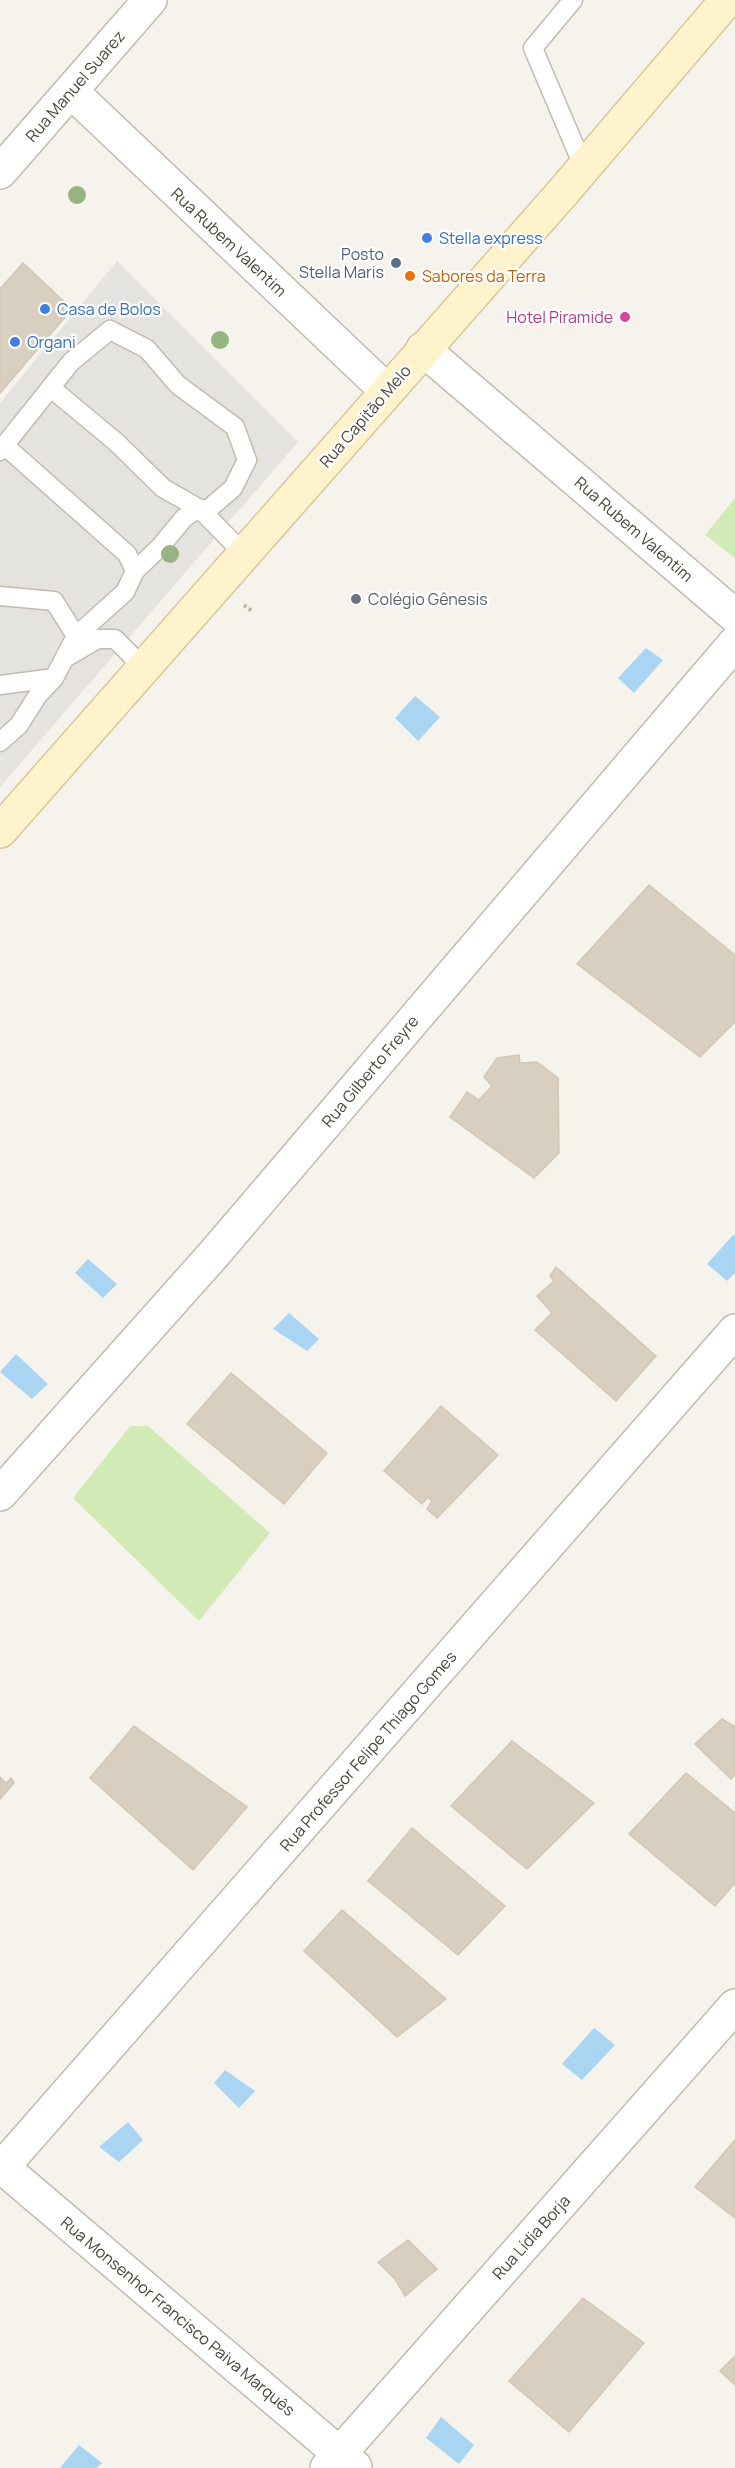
<svg xmlns="http://www.w3.org/2000/svg" width="735" height="2468" viewBox="0 0 735 2468" font-family="Manrope,sans-serif">
	<style>
		.green { fill: #d2eab5 }
		.parking { fill: #e5e3e0 }
		.water { fill: #a9d4f2 }
		.building { fill: #d8cfc1; stroke: #d3c7b4; stroke-width: 1.5 }
		.lines { fill: none; stroke-linecap: round; stroke-linejoin: round }
		.service-casing { stroke: #c2bbae; stroke-width: 21 }
		.minor-casing { stroke: #c2bbae; stroke-width: 36 }
		.secondary-casing { stroke: #d6c79b; stroke-width: 36 }
		.path { stroke: #c4b79f; stroke-width: 4; stroke-dasharray: 3 3; stroke-linecap: butt }
		.service { stroke: #fff; stroke-width: 18 }
		.minor { stroke: #fff; stroke-width: 33 }
		.secondary { stroke: #fff3cd; stroke-width: 33 }
		.tree { fill: #97b381 }
		.shop-dot { fill: #3f7fe0; stroke: #fff; stroke-width: 2 }
		.service-dot { fill: #5c6f8a; stroke: #fff; stroke-width: 2 }
		.food-dot { fill: #e8710a; stroke: #fff; stroke-width: 2 }
		.hotel-dot { fill: #d1479c; stroke: #fff; stroke-width: 2 }
		.worship-dot { fill: #6b7280; stroke: #fff; stroke-width: 2 }
		.labels { text-anchor: middle; stroke-width: 4.5; stroke-linejoin: round; paint-order: stroke }
		.street-label { font-size: 16px; fill: #4b4439; stroke: #fff }
		.shop-label { font-size: 16px; fill: #366cbe; stroke: #fff; text-anchor: start }
		.service-label { font-size: 16px; fill: #4e5e75; stroke: #fff; text-anchor: end }
		.food-label { font-size: 16px; fill: #c56008; stroke: #fff; text-anchor: start }
		.hotel-label { font-size: 16px; fill: #b23c85; stroke: #fff; text-anchor: end }
		.worship-label { font-size: 16px; fill: #5b616d; stroke: #fff; text-anchor: start }
	</style>
	<rect width="100%" height="100%" fill="#f6f3ec"/>
	<!-- green -->
	<path class="green" d="M735,498V558L705,535Z
		M130,1426H148L270,1533L199,1621L73,1498Z"/>
	<!-- parking -->
	<path class="parking" d="M117,261L298,442L0,787V403Z"/>
	<!-- water -->
	<path class="water" d="M646,648L663,660L634,693L618,678Z
		M415,696L440,717L418,741L395,718Z
		M733,1235L735,1236V1273L727,1281L707,1264Z
		M88,1259L117,1284L103,1298L75,1273Z
		M289,1313L319,1339L307,1351L273,1329Z
		M16,1354L48,1384L32,1399L0,1372Z
		M594,2028L615,2045L582,2080L562,2064Z
		M225,2070L255,2091L239,2108L214,2083Z
		M128,2122L143,2140L119,2162L99,2147Z
		M441,2417L474,2445L459,2464L426,2438Z
		M79,2445L102,2463L97,2468H60Z"/>
	<!-- building -->
	<path class="building" d="M23,263L72,309L0,393V289Z
		M649,885L735,955V1022L700,1057L577,964Z
		M519,1055L520,1063L537,1062L558,1078L559,1153L534,1178L450,1117L467,1092L479,1100L492,1086L484,1077L497,1058Z
		M556,1267L656,1356L616,1401L535,1330L552,1313L537,1296L554,1281L550,1276Z
		M231,1373L327,1453L284,1504L187,1424Z
		M441,1406L498,1455L437,1518L427,1509L432,1501L428,1497L422,1504L384,1471Z
		M722,1719L735,1727V1774L731,1779L695,1744Z
		M134,1726L247,1807L193,1870L90,1778Z
		M512,1741L594,1803L527,1869L451,1806Z
		M686,1773L735,1813V1883L715,1906L629,1834Z
		M0,1777L6,1783L11,1778L14,1783L0,1799Z
		M412,1828L505,1906L458,1955L368,1881Z
		M342,1910L446,1999L397,2037L304,1951Z
		M735,2140V2218L695,2187Z
		M408,2240L437,2269L405,2296L395,2279L378,2262Z
		M583,2298L644,2343L569,2432L509,2381Z
		M735,2356V2385L720,2371Z"/>
	<g class="lines">
		<!-- service casing -->
		<g class="service-casing">
			<path id="service" d="M573,0L533,48L584,168
				M4,445L127,554L135,571L125,592L76,636
				M0,451L71,362L110,330L147,349L178,385L235,427L247,460L233,488L205,512L163,488L116,442L51,388
				M135,571L160,547L184,518L199,508L244,554
				M0,596L54,601L76,636L54,678L0,685
				M65,658L98,639H115L144,668
				M0,742L19,725L38,695L54,678"/>
		</g>
		<!-- minor casing -->
		<g class="minor-casing">
			<path id="minor" d="M72,92L387,391
				M0,172L150,0
				M423,349L735,616
				M0,1494L214,1254L735,643
				M0,2165L355,2467
				M0,2170L735,1331
				M327,2468L735,2006"/>
		</g>
		<!-- secondary casing -->
		<g class="secondary-casing">
			<path id="secondary" d="M0,831L564,191L727,0"/>
		</g>
		<!-- path -->
		<path class="path" d="M244,605L253,612"/>
		<!-- service -->
		<use href="#service" class="service"/>
		<!-- minor -->
		<use href="#minor" class="minor"/>
		<!-- secondary -->
		<use href="#secondary" class="secondary"/>
	</g>
	<!-- trees -->
	<g class="tree">
		<circle cx="77" cy="195" r="9"/>
		<circle cx="220" cy="340" r="9"/>
		<circle cx="170" cy="554" r="9"/>
	</g>
	<!-- markers -->
	<g class="shop-dot">
		<circle cx="427" cy="238" r="6"/>
		<circle cx="45" cy="309" r="6"/>
		<circle cx="15" cy="342" r="6"/>
	</g>
	<circle class="service-dot" cx="396" cy="263" r="6"/>
	<circle class="food-dot" cx="410" cy="276" r="6"/>
	<circle class="hotel-dot" cx="625" cy="317" r="6"/>
	<circle class="worship-dot" cx="356" cy="599" r="6"/>
	<g class="labels">
		<!-- street labels -->
		<g class="street-label">
			<text transform="translate(75 86) rotate(-49)" y="6">Rua Manuel Suarez</text>
			<text transform="translate(229 242) rotate(43)" y="6">Rua Rubem Valentim</text>
			<text transform="translate(365 416) rotate(-49)" y="6">Rua Capitão Melo</text>
			<text transform="translate(634 529) rotate(41)" y="6">Rua Rubem Valentim</text>
			<text transform="translate(370 1071) rotate(-50)" y="6">Rua Gilberto Freyre</text>
			<text transform="translate(368 1751) rotate(-49)" y="6">Rua Professor Felipe Thiago Gomes</text>
			<text transform="translate(531 2237) rotate(-48)" y="6">Rua Lídia Borja</text>
			<text transform="translate(178 2316) rotate(40)" y="6">Rua Monsenhor Francisco Paiva Marquês</text>
		</g>
		<!-- shop labels -->
		<g class="shop-label">
			<text x="439" y="244">Stella express</text>
			<text x="57" y="315">Casa de Bolos</text>
			<text x="27" y="348">Organi</text>
		</g>
		<!-- service labels -->
		<g class="service-label">
			<text x="384" y="260">Posto<tspan x="384" dy="18">Stella Maris</tspan></text>
		</g>
		<!-- food labels -->
		<g class="food-label">
			<text x="422" y="282">Sabores da Terra</text>
		</g>
		<!-- hotel labels -->
		<g class="hotel-label">
			<text x="613" y="323">Hotel Piramide</text>
		</g>
		<!-- worship labels -->
		<g class="worship-label">
			<text x="368" y="605">Colégio Gênesis</text>
		</g>
	</g>
</svg>
